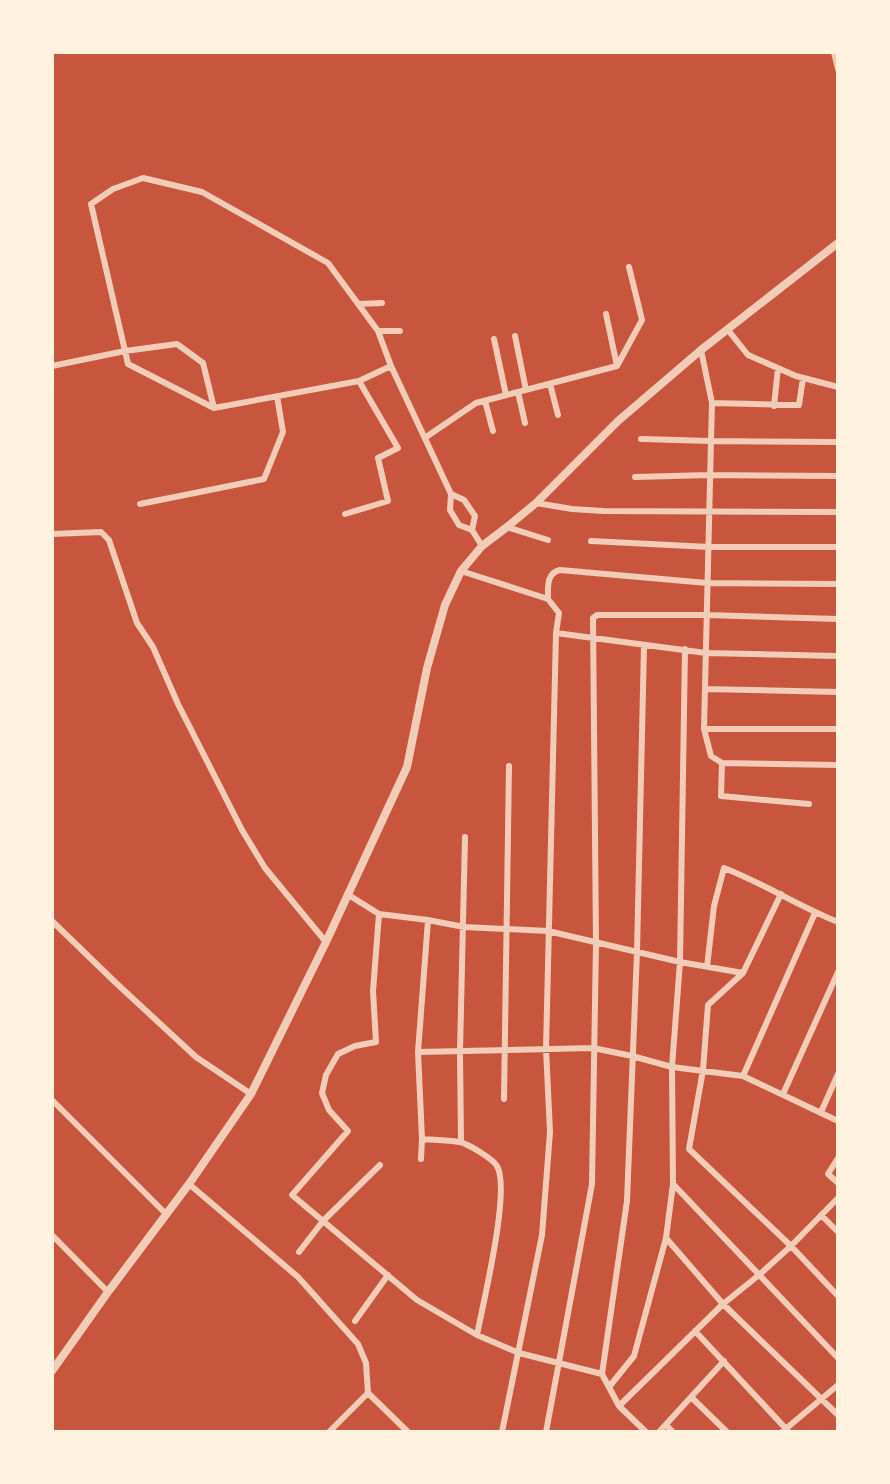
<svg xmlns="http://www.w3.org/2000/svg" width="890" height="1484" viewBox="0 0 890 1484" font-family="'IBM Plex Sans',sans-serif">
	<style>
		.lines { fill: none; stroke-linecap: round; stroke-linejoin: round }
		.minor { stroke: #f1ccb7; stroke-width: 6 }
		.tertiary { stroke: #f1ccb7; stroke-width: 8 }
	</style>
	<rect width="100%" height="100%" fill="#c8553d"/>
	<g class="lines">
		<!-- minor -->
		<path class="minor" d="M834,52L838,69
			M359,304L382,303
			M606,314L617,366
			M728,330L748,355L796,376L838,387
			M378,331H400
			M515,336L526,390
			M494,339L506,395
			M52,366L125,351L177,344L203,363L214,408
			M391,366L359,381L214,408L128,364L91,204L113,189L143,178L202,192L328,263L378,331L391,366L451,494
			M550,384L558,415
			M518,392L525,423
			M485,401L493,431
			M712,403L799,405L803,378
			M774,406L778,368
			M426,437L476,403L617,366L642,320L629,267
			M641,439L711,441L712,403L701,350
			M635,477L709,475L838,476
			M451,494L464,500L475,516L472,530L459,525L450,510Z
			M536,503L572,509L603,511L838,512
			M140,504L264,479L283,432L277,396
			M345,514L388,501L378,458L398,448L359,381
			M507,527L548,540
			M472,530L482,546
			M52,534L101,532L109,540L137,623L153,647L178,704L242,830L265,868L326,942
			M591,541L709,547H838
			M461,571L548,599L559,613L556,633L706,653L838,656
			M548,599C548,588 546,573 560,570L707,583L838,584
			M705,689L838,692
			M704,729H838
			M722,763L838,765
			M809,804L721,796L722,763L711,756L704,729L711,441L838,442
			M347,894L379,914L428,920L464,927L548,931L680,962L743,973
			M781,894L743,973L708,1005L703,1070L689,1149L791,1246L838,1296
			M379,914L373,991L376,1042L355,1046L338,1054L326,1075L322,1093L329,1110L348,1131L292,1195L417,1300L477,1335L519,1353L602,1374L619,1406L646,1432
			M52,921L116,983L196,1057L251,1094
			M707,967L714,906L724,868C763,883 798,906 838,922
			M418,1052L593,1048L632,1056L672,1067L743,1076L838,1121
			M743,1076L815,913
			M783,1094L838,972
			M504,1099L509,766
			M52,1100L167,1215
			M821,1112L838,1074
			M422,1139L418,1052L428,920
			M461,1142L460,1052L465,837
			M838,1158L828,1174L838,1183
			M421,1159L422,1139C434,1140 447,1140 459,1142C467,1143 493,1159 497,1166C511,1190 483,1303 477,1335
			M189,1184L298,1277L358,1344L366,1363L368,1393L408,1432
			M673,1184L838,1358
			M821,1215L838,1232
			M52,1235L108,1292
			M666,1238L723,1304L838,1415
			M299,1252L323,1221L380,1165
			M355,1321L388,1275
			M695,1331L789,1432
			M602,1374L627,1201L637,952L644,646
			M609,1387L634,1356L666,1238L673,1184L672,1067L680,962L685,649
			M691,1397L727,1432
			M619,1406L723,1304L759,1275L791,1246L838,1198
			M666,1425L673,1432
			M329,1432L368,1393
			M502,1432L542,1235L550,1132L546,1049L556,633
			M546,1432L592,1184L596,943L593,618L597,615H706L838,619
			M659,1432L724,1361
			M782,1432L838,1385"/>
		<!-- tertiary -->
		<path class="tertiary" d="M52,1371L108,1292L189,1184L251,1094L326,942L407,767L427,668L445,605L461,571L482,546L507,527L536,503L618,421L701,350L838,243"/>
	</g>
	<!-- border -->
	<rect width="890" height="1484" fill="none" stroke="#fff3e0" stroke-width="108"/>
</svg>
